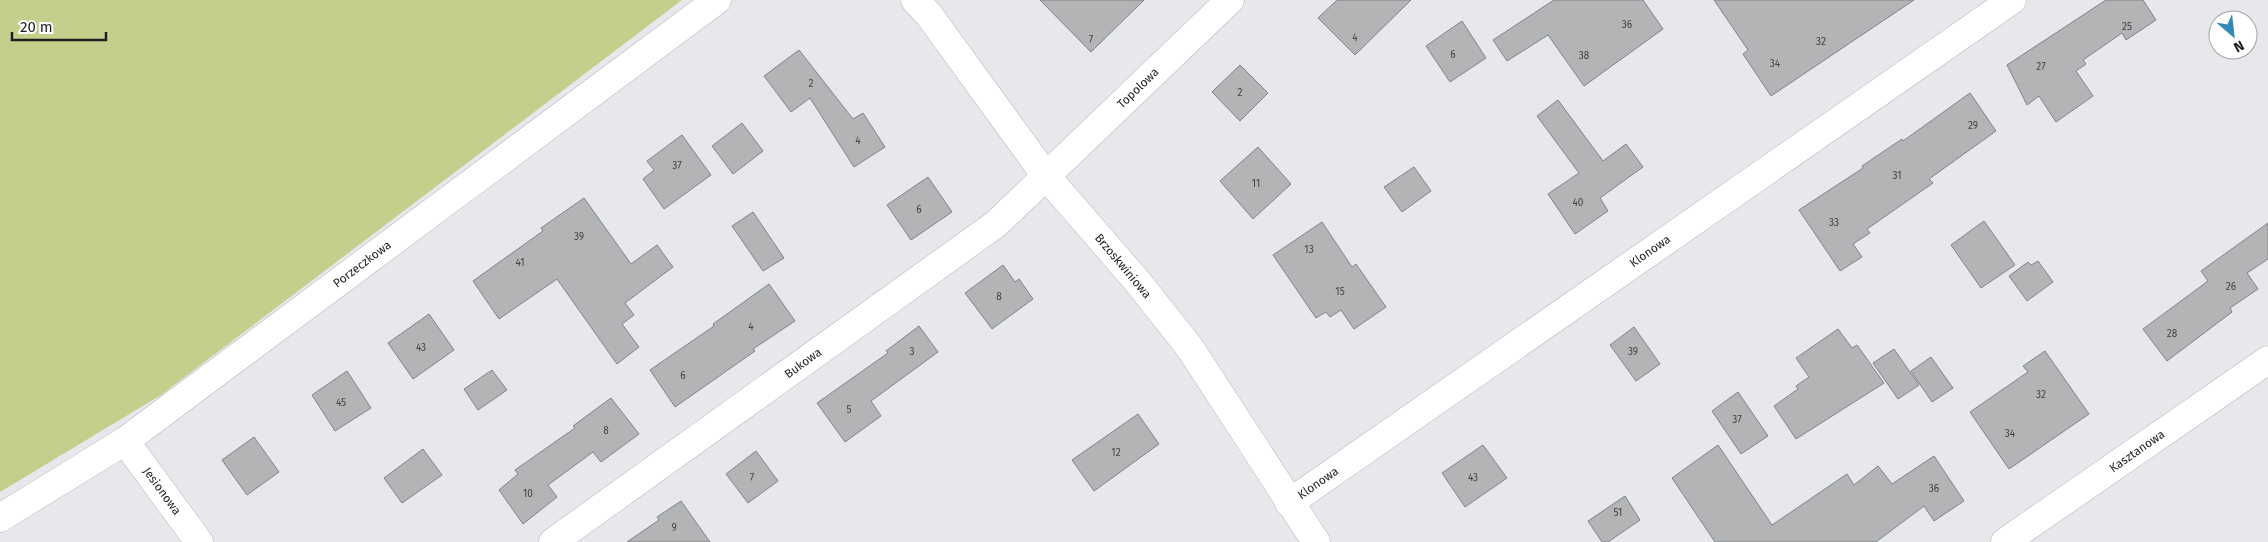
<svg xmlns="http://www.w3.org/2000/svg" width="2268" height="542" viewBox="0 0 2268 542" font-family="'Fira Sans',sans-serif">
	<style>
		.green { fill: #c4cf8c }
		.building { fill: #b2b4b6; stroke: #818385 }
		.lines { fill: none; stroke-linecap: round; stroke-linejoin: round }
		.minor-casing { stroke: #b4b6b8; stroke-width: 29 }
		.minor { stroke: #fff; stroke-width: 28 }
		.labels { text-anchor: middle; stroke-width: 5; stroke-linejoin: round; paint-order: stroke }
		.number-label { font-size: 10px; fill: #434445 }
		.street-label { font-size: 12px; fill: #1e1e1f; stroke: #fff }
	</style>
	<rect width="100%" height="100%" fill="#e6e8eb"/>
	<!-- green -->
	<path class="green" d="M0,0H682L161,395L0,492Z"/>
	<!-- building -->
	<path class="building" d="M1040,0H1144L1091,52Z
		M1337,0H1411L1355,55L1318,18Z
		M1554,0H1643L1663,29L1584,86L1548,35L1507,61L1493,40Z
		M1714,0H1914L1771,96L1743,54L1748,50Z
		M2106,0H2143L2156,20L2126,40L2122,33L2083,60L2086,64L2076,71L2093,96L2056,122L2039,96L2027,105L2007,65Z
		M1462,21L1486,58L1450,82L1426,46Z
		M799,50L853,119L863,113L885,147L854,167L810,98L791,112L764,76Z
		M1240,65L1268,93L1240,121L1212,92Z
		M1970,93L1996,131L1929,179L1933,183L1867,229L1870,233L1853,244L1862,257L1840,271L1799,210L1863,168L1862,166L1902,139L1903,141Z
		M1558,100L1603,161L1626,144L1643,167L1600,198L1608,211L1575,234L1548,194L1579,173L1537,116Z
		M742,123L763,151L733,174L712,146Z
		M682,135L711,175L664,209L643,179L654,170L647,161Z
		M1258,147L1291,184L1253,219L1220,181Z
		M1414,167L1431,191L1402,212L1384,187Z
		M928,177L952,212L911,240L887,205Z
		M584,198L631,264L657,245L673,267L625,303L634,315L622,324L639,347L617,364L557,279L499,319L473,281L543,231L541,228Z
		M753,212L784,258L763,271L732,226Z
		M1984,221L2015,265L1981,288L1951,245Z
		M1322,222L1352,267L1356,264L1386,307L1354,329L1341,310L1330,317L1326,312L1316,318L1273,255Z
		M2268,223V259L2247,273L2258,289L2230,308L2232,312L2167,361L2143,329L2208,281L2201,271Z
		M2038,261L2053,282L2027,301L2009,276L2028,262L2031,265Z
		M1003,265L1015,282L1019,279L1033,299L992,329L965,293Z
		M769,284L795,321L753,349L755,351L675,407L650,370L714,326L713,324Z
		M429,314L454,350L413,379L388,343Z
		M919,326L938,352L871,401L881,416L845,442L817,403L888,353L886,351Z
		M1634,327L1660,364L1636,381L1610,345Z
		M1838,329L1852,348L1857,345L1884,383L1796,439L1774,406L1798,389L1796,386L1809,377L1796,358Z
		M1894,349L1919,385L1898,399L1873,363Z
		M2045,351L2089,414L2009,469L1970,412L2028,372L2023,366Z
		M1931,357L1953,388L1932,402L1911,371Z
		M492,370L507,390L478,410L464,389Z
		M347,371L371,408L335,431L312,395Z
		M1738,392L1768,436L1741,454L1712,411Z
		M611,398L639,434L601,462L593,452L548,485L557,497L523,524L499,490L518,474L515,470L575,428L573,426Z
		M1138,414L1159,444L1094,491L1072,460Z
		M254,437L279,472L247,495L222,460Z
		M1483,445L1507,478L1465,507L1442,473Z
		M1718,445L1772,525L1847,474L1854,485L1878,466L1892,484L1934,456L1964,501L1934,521L1924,506L1876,542H1715L1672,478Z
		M423,449L442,475L402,503L384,478Z
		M756,451L778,481L748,503L726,474Z
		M1625,496L1640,520L1608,542H1602L1588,521Z
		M681,501L710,542H627L659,520L657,517Z"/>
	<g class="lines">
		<!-- minor casing -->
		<g class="minor-casing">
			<path id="minor" d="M915,0L929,15L1046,176L1137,281L1190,348L1316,542
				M125,441L199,542
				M1289,503L2012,0
				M0,518L125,441L717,0
				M553,542L996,224L1230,0
				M2005,542L2268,360"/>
		</g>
		<!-- minor -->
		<use href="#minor" class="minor"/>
	</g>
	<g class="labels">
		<!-- number labels -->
		<g class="number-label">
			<text x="1627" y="28">36</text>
			<text x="2127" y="30">25</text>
			<text x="1355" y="41">4</text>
			<text x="1091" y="43">7</text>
			<text x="1821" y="45">32</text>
			<text x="1453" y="58">6</text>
			<text x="1584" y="59">38</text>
			<text x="1775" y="67">34</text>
			<text x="2041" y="70">27</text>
			<text x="811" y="87">2</text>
			<text x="1240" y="96">2</text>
			<text x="1973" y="129">29</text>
			<text x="858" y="144">4</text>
			<text x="677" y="169">37</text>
			<text x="1897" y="179">31</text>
			<text x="1256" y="187">11</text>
			<text x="1578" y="206">40</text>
			<text x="919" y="213">6</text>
			<text x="1834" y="226">33</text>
			<text x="579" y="240">39</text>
			<text x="1309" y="253">13</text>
			<text x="520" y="266">41</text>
			<text x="2231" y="290">26</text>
			<text x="1340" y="295">15</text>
			<text x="999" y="300">8</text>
			<text x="751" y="330">4</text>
			<text x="2172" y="337">28</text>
			<text x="421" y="351">43</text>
			<text x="912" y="355">3</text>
			<text x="1633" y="355">39</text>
			<text x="683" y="379">6</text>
			<text x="2041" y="398">32</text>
			<text x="341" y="406">45</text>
			<text x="849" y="413">5</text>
			<text x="1737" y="423">37</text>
			<text x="606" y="434">8</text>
			<text x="2010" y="437">34</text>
			<text x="1116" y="456">12</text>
			<text x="752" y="481">7</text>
			<text x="1473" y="481">43</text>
			<text x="1934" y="492">36</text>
			<text x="528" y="497">10</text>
			<text x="1618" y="516">51</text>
			<text x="674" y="531">9</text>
		</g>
		<!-- street labels -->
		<g class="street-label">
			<text transform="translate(1138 88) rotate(-44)" y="4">Topolowa</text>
			<text transform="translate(1650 251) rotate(-35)" y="4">Klonowa</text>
			<text transform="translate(362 264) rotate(-37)" y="4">Porzeczkowa</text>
			<text transform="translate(1123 266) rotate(50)" y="4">Brzoskwiniowa</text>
			<text transform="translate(803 363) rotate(-36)" y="4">Bukowa</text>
			<text transform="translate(2137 451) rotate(-35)" y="4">Kasztanowa</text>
			<text transform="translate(1318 483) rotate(-35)" y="4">Klonowa</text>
			<text transform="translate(162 491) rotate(54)" y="4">Jesionowa</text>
		</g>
	</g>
	<!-- north arrow -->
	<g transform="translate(2233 35) rotate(152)"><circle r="24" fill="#ffffff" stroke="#a5a5a5"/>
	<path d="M0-4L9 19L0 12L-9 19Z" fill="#3488b8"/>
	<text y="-8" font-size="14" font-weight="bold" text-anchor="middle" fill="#1e1e1f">N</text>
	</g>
	<!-- scale -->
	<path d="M12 32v8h94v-8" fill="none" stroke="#1e1e1f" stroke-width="2.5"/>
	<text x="20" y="32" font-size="15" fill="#1e1e1f" stroke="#ffffff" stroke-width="4" paint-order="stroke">20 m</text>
</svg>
